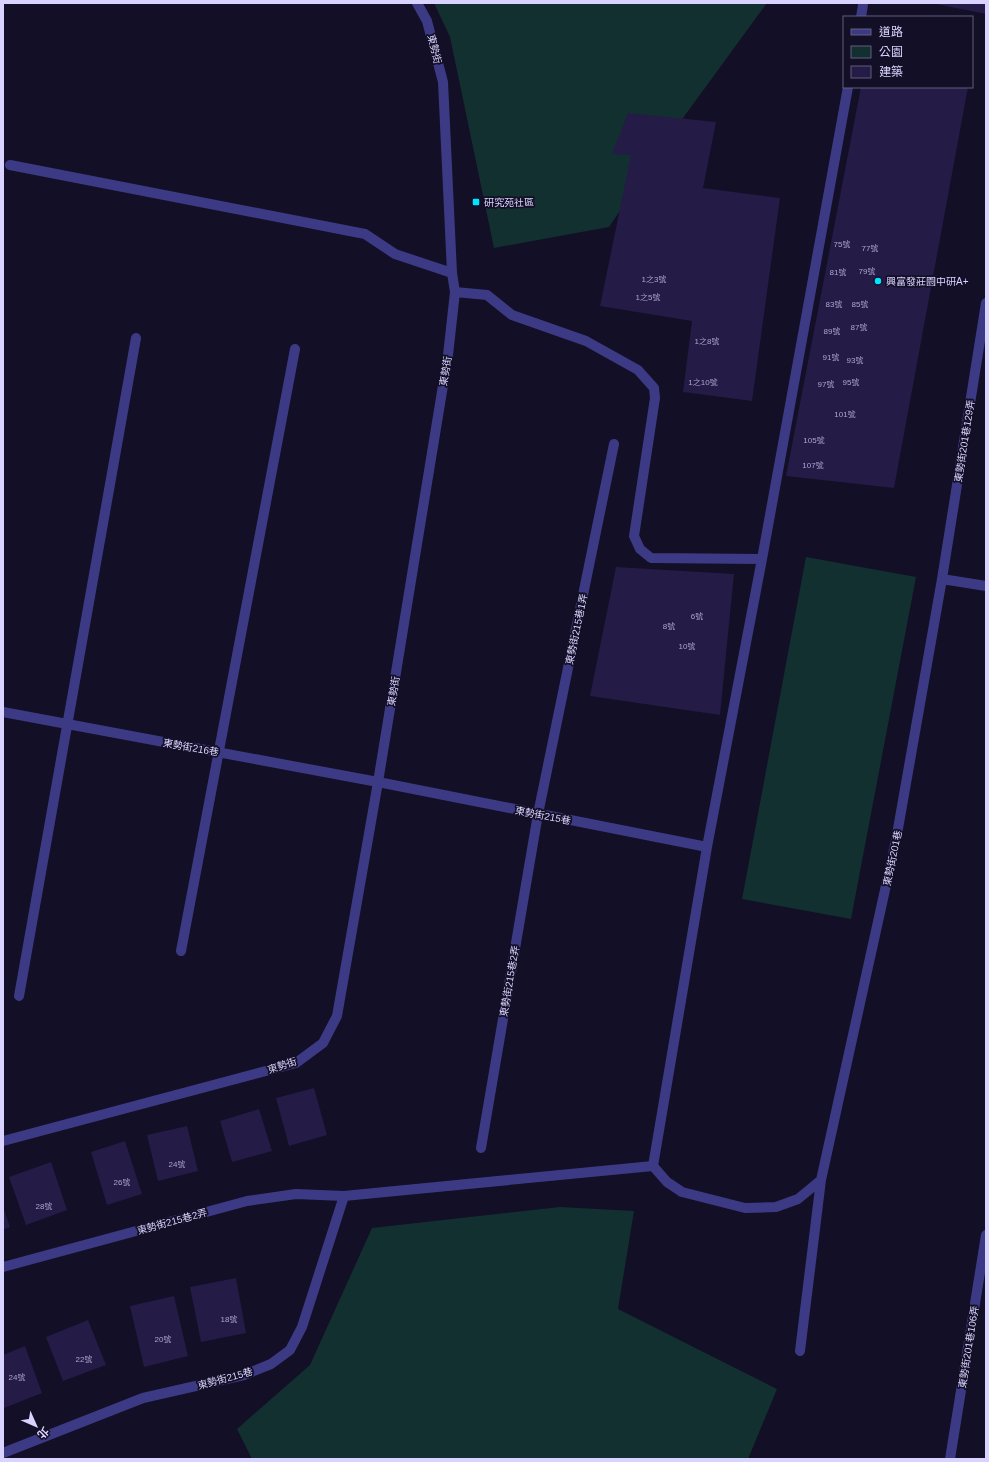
<svg xmlns="http://www.w3.org/2000/svg" width="989" height="1462" viewBox="0 0 989 1462" font-family="Arial,'Noto Sans TC',sans-serif">
	<style>
		.green { fill: #12302f }
		.building { fill: #241b47 }
		.lines { fill: none; stroke-linecap: round; stroke-linejoin: round }
		.minor { stroke: #3d3a85; stroke-width: 10 }
		.poi-dot { fill: #00e5ff; stroke: #130f26; stroke-width: 1.5 }
		.labels { text-anchor: middle; stroke-width: 3.5; stroke-linejoin: round; paint-order: stroke }
		.number-label { font-size: 8px; fill: #aca6d1 }
		.street-label { font-size: 10px; fill: #d9d4ff; stroke: #130f26 }
		.poi-label { font-size: 10px; fill: #d9d4ff; stroke: #130f26; text-anchor: start }
	</style>
	<rect width="100%" height="100%" fill="#130f26"/>
	<!-- green -->
	<path class="green" d="M434,3H767L683,118L609,227L494,248L450,37Z
		M806,557L916,577L851,919L742,899Z
		M560,1207L634,1211L618,1309L777,1389L748,1459H252L237,1429L310,1365L372,1228Z"/>
	<!-- building -->
	<path class="building" d="M936,3H986V14L936,4Z
		M861,87H968L894,488L786,476Z
		M628,113L716,122L703,188L780,198L752,401L683,392L692,321L600,306L631,155L612,154Z
		M616,567L734,574L720,715L590,696Z
		M314,1088L327,1135L289,1146L276,1098Z
		M259,1109L272,1151L232,1162L220,1121Z
		M187,1126L198,1171L158,1181L147,1135Z
		M125,1141L142,1194L107,1205L91,1152Z
		M51,1162L67,1210L26,1225L9,1177Z
		M3,1207L10,1227L3,1230Z
		M236,1278L246,1333L201,1342L190,1287Z
		M174,1296L188,1356L144,1367L130,1306Z
		M88,1320L106,1365L63,1381L46,1337Z
		M25,1346L42,1393L4,1408L3,1355Z"/>
	<g class="lines">
		<!-- minor -->
		<path class="minor" d="M861,17L863,5
			M10,165L365,234L395,254L452,273
			M455,292L487,295L512,315L586,341L638,370L654,388L655,398L634,536L640,549L651,558L762,559
			M942,579L986,303
			M3,712L378,782L707,847
			M181,951L295,349
			M19,996L136,338
			M3,1141L296,1063L323,1043L337,1016L378,782L448,355L455,292L452,273L443,82L427,21L417,3
			M481,1148L538,814L614,444
			M653,1166L707,847L762,559L848,87
			M653,1166L667,1182L682,1192L745,1208L776,1207L798,1199L821,1180
			M3,1267L247,1201L296,1194L344,1196L653,1166
			M800,1351L821,1180L896,840L942,579L986,586
			M3,1453L143,1398L244,1375L271,1364L290,1350L302,1327L344,1196
			M950,1459L986,1235"/>
	</g>
	<!-- markers -->
	<g class="poi-dot">
		<rect x="472" y="198" width="8" height="8" rx="2"/>
		<circle cx="878" cy="281" r="4"/>
	</g>
	<g class="labels">
		<!-- number labels -->
		<g class="number-label">
			<text x="842" y="247">75號</text>
			<text x="870" y="251">77號</text>
			<text x="867" y="274">79號</text>
			<text x="838" y="275">81號</text>
			<text x="654" y="282">1之3號</text>
			<text x="648" y="300">1之5號</text>
			<text x="834" y="307">83號</text>
			<text x="860" y="307">85號</text>
			<text x="859" y="330">87號</text>
			<text x="832" y="334">89號</text>
			<text x="707" y="344">1之8號</text>
			<text x="831" y="360">91號</text>
			<text x="855" y="363">93號</text>
			<text x="703" y="385">1之10號</text>
			<text x="851" y="385">95號</text>
			<text x="826" y="387">97號</text>
			<text x="845" y="417">101號</text>
			<text x="814" y="443">105號</text>
			<text x="813" y="468">107號</text>
			<text x="697" y="619">6號</text>
			<text x="669" y="629">8號</text>
			<text x="687" y="649">10號</text>
			<text x="177" y="1167">24號</text>
			<text x="122" y="1185">26號</text>
			<text x="44" y="1209">28號</text>
			<text x="229" y="1322">18號</text>
			<text x="163" y="1342">20號</text>
			<text x="84" y="1362">22號</text>
			<text x="17" y="1380">24號</text>
		</g>
		<!-- street labels -->
		<g class="street-label">
			<text transform="translate(435 49) rotate(76)" y="4">東勢街</text>
			<text transform="translate(445 371) rotate(-81)" y="4">東勢街</text>
			<text transform="translate(964 441) rotate(-81)" y="4">東勢街201巷129弄</text>
			<text transform="translate(576 629) rotate(-78)" y="4">東勢街215巷1弄</text>
			<text transform="translate(393 691) rotate(-81)" y="4">東勢街</text>
			<text transform="translate(191 747) rotate(10)" y="4">東勢街216巷</text>
			<text transform="translate(543 815) rotate(11)" y="4">東勢街215巷</text>
			<text transform="translate(892 858) rotate(-78)" y="4">東勢街201巷</text>
			<text transform="translate(509 981) rotate(-80)" y="4">東勢街215巷2弄</text>
			<text transform="translate(282 1065) rotate(-18)" y="4">東勢街</text>
			<text transform="translate(172 1221) rotate(-15)" y="4">東勢街215巷2弄</text>
			<text transform="translate(968 1347) rotate(-81)" y="4">東勢街201巷106弄</text>
			<text transform="translate(225 1378) rotate(-15)" y="4">東勢街215巷</text>
		</g>
		<!-- poi labels -->
		<g class="poi-label">
			<text x="484" y="206">研究苑社區</text>
			<text x="886" y="285">興富發莊園中研A+</text>
		</g>
	</g>
	<!-- border -->
	<rect width="989" height="1462" fill="none" stroke="#d9d4ff" stroke-width="8"/>
	<!-- legend -->
	<rect x="843" y="16" width="130" height="72" fill="#130f26" stroke="#625e7d"/>
	<rect x="851" y="29" width="20" height="6" fill="#3d3a85" stroke="#625e7d"/>
	<text x="879" y="36" font-size="12" fill="#d9d4ff">道路</text>
	<rect x="851" y="46" width="20" height="12" fill="#12302f" stroke="#625e7d"/>
	<text x="879" y="56" font-size="12" fill="#d9d4ff">公園</text>
	<rect x="851" y="66" width="20" height="12" fill="#241b47" stroke="#625e7d"/>
	<text x="879" y="76" font-size="12" fill="#d9d4ff">建築</text>
	<!-- north arrow -->
	<g transform="translate(36 1426) rotate(135)" stroke="#130f26" stroke-width="3" paint-order="stroke">
	<path d="M0-3L7 15L0 10L-7 15Z" fill="#d9d4ff"/>
	<text y="-6" font-size="11" font-weight="bold" text-anchor="middle" fill="#d9d4ff">北</text>
	</g>
</svg>
